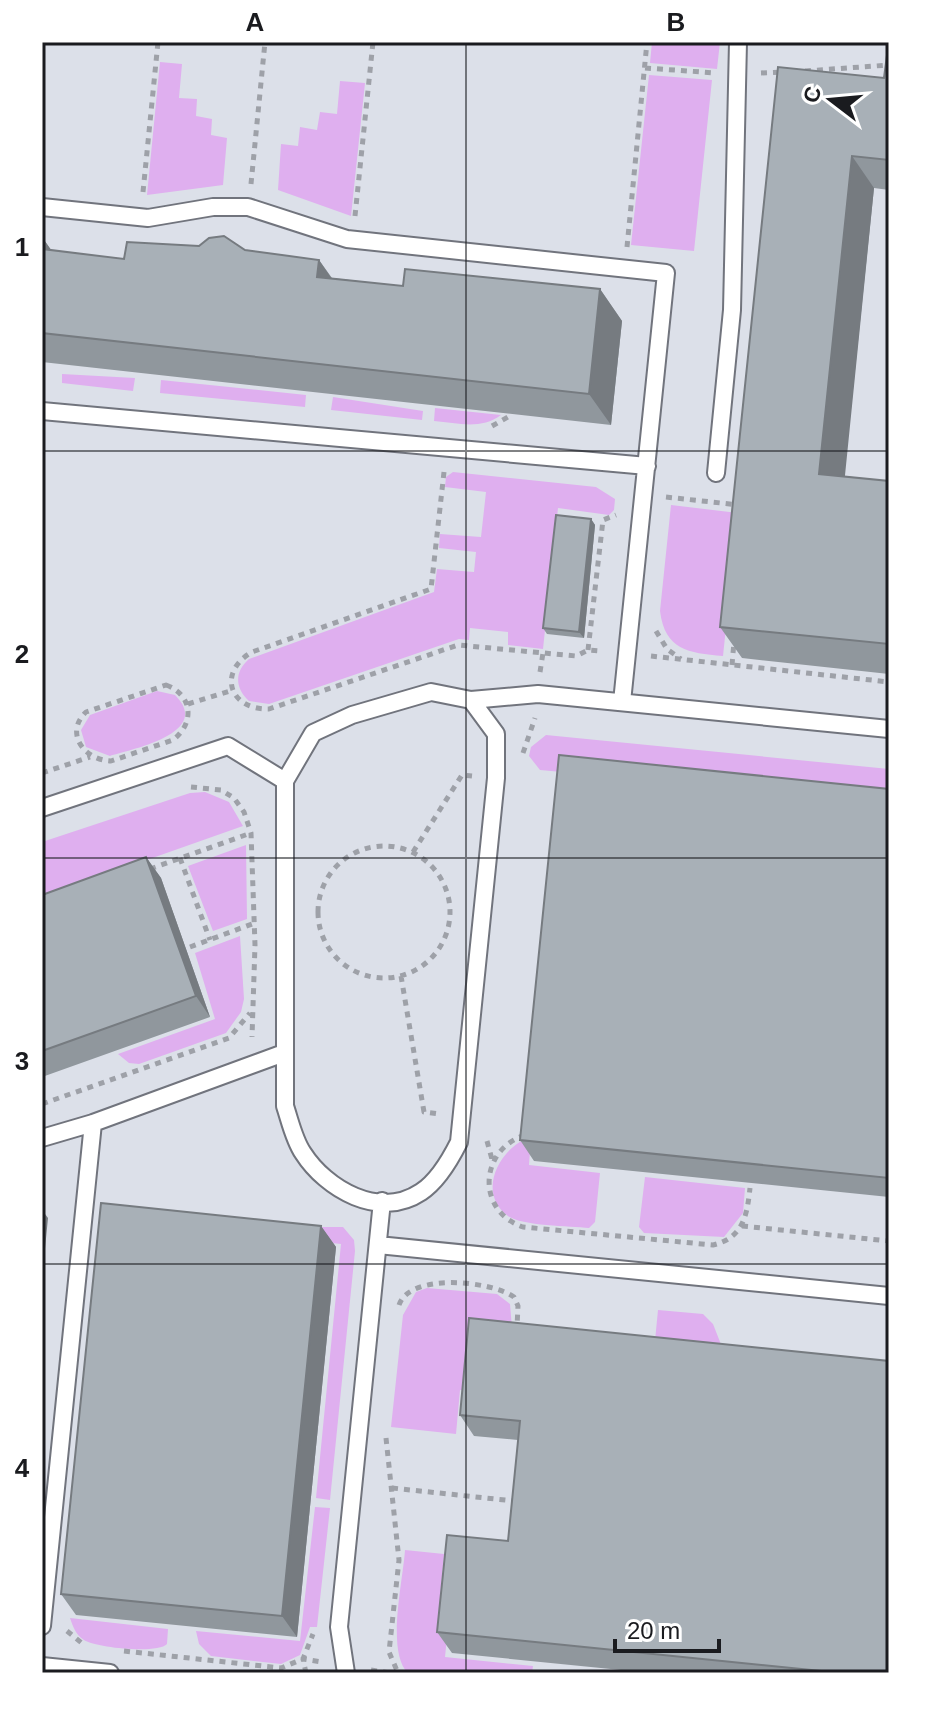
<svg xmlns="http://www.w3.org/2000/svg" width="931" height="1715" viewBox="0 0 931 1715" font-family="Arial,sans-serif">
	<style>
		.green { fill: #dfafef }
		.lines { fill: none; stroke-linecap: round; stroke-linejoin: round }
		.service-casing { stroke: #71747d; stroke-width: 20 }
		.path { stroke: #9ea1a8; stroke-width: 5; stroke-dasharray: 6 6; stroke-linecap: butt }
		.service { stroke: #fff; stroke-width: 16 }
		.wall { fill: #90979d }
		.shaded-wall { fill: #767b80 }
		.building { fill: #a8b0b7; stroke: #767b80; stroke-width: 2 }
		.grid { fill: none; stroke: #1a1b1f; stroke-width: 2; stroke-opacity: 0.55 }
		.neatline { fill: none; stroke: #1a1b1f; stroke-width: 3 }
		.grid-label { font-size: 26px; text-anchor: middle; font-weight: bold; fill: #1a1b1f }
	</style>
	<rect width="100%" height="100%" fill="#dce0e9"/>
	<!-- green -->
	<path class="green" d="M652,42H720L717,69L650,63Z
		M160,62L182,64L179,98L197,99L196,116L212,119L211,135L227,138L223,185L147,195Z
		M649,75L712,80L694,251L631,245Z
		M340,81L365,83L351,216L278,190L281,144L298,146L300,127L317,130L320,112L337,114Z
		M62,374L135,378L133,391L62,383Z
		M161,380L306,395L305,407L160,393Z
		M333,397L423,411L422,420L331,410Z
		M435,408L501,415C481,430 458,423 434,421Z
		M453,472L596,487L615,499L614,510L609,515L558,508L543,649L508,645V632L470,628L469,640L459,639L269,704L249,701C235,688 234,672 249,659L434,592L437,569L474,572L476,552L439,548L440,534L481,537L486,492L445,487L446,477Z
		M671,505L738,513L723,656C688,653 665,650 660,611Z
		M157,691L175,695C213,733 133,749 110,756L86,747L81,730L90,715Z
		M546,735L889,769V802L540,770L529,756L531,747Z
		M205,792L229,802L243,826L42,897V842L190,793Z
		M246,845L247,919L213,931L188,866Z
		M240,936L244,999L241,1012L226,1033L139,1064L129,1063L118,1054L215,1019L195,953Z
		M531,1137L529,1165L600,1173L595,1222L589,1228C570,1226 522,1226 508,1216C476,1193 499,1147 531,1137Z
		M645,1177L745,1188L743,1213L724,1237L644,1233L639,1227Z
		M320,1227H343L354,1240L355,1251L330,1500L316,1498L341,1244L313,1241Z
		M427,1288L497,1294L510,1304L512,1328L471,1391L460,1390L456,1434L391,1427L403,1315L416,1292Z
		M658,1310L703,1314L713,1324L722,1347L654,1351Z
		M315,1507L330,1508L317,1627H310L300,1655L281,1664L211,1656L199,1644L196,1631L300,1641Z
		M405,1550L444,1554L440,1597L451,1598L445,1657L533,1666L532,1673H408C386,1652 403,1581 405,1550Z
		M70,1618L168,1629L167,1644C158,1654 96,1648 84,1640C76,1635 73,1627 70,1618Z"/>
	<g class="lines">
		<!-- service casing -->
		<g class="service-casing">
			<path id="service" d="M42,207L148,218L213,207H248L347,239L666,273L622,702
				M42,411L647,466
				M716,473L732,310L738,42
				M471,700L496,734V778L459,1142C450,1160 438,1181 421,1192C379,1220 326,1189 303,1153C294,1140 290,1121 285,1106V781L313,733L352,715L431,692L471,700L538,694L889,729
				M42,808L228,746L285,781
				M42,1138L93,1123L284,1053
				M378,1245L889,1296
				M42,1626L93,1123
				M42,1666L110,1673
				M346,1673L339,1627L382,1201"/>
		</g>
		<!-- path -->
		<path class="path" d="M645,68L716,73
			M805,71L889,65
			M761,73L783,72
			M251,184L265,42
			M143,192L158,42
			M355,216L373,42
			M627,247L647,42
			M492,426L508,417
			M444,472L431,589L252,652C217,672 229,710 269,709L458,645L576,656L588,650L602,651
			M666,497L739,505
			M656,631L667,649L681,659
			M588,650L603,520L616,515
			M651,656L889,682
			M732,665L734,642
			M540,672L543,653
			M166,685C193,695 195,723 173,740L111,761C84,760 64,733 86,712Z
			M188,704L233,690
			M523,753L535,718
			M42,773L90,757
			M191,787L221,790L234,798L244,812L251,833L255,945L252,1037
			M318 912a66 66 0 1 1 132 0a66 66 0 1 1-132 0Z
			M413,852L462,775L472,776
			M180,858L210,940
			M150,869L251,833
			M190,947L252,924
			M401,976L424,1112L439,1114
			M42,1104L229,1038L250,1013
			M525,1135C479,1150 476,1211 523,1227L713,1245C743,1238 747,1216 750,1188
			M487,1141L493,1163
			M742,1226L889,1241
			M399,1305C410,1272 492,1281 514,1297L518,1306L517,1327
			M386,1438L399,1560L389,1652L398,1673
			M392,1488L514,1501
			M67,1631L83,1644
			M124,1651L281,1668L303,1659L313,1634
			M371,1670L390,1673
			M306,1673L303,1659L322,1662"/>
		<!-- service -->
		<use href="#service" class="service"/>
	</g>
	<!-- wall -->
	<path class="wall" d="M889,55V190L874,188L844,476L889,481V674L742,658L720,627L778,67L884,78Z
		M42,237L51,250L124,259L245,250L319,260L332,278L403,286L600,289L622,321L611,425L42,362Z
		M591,519L595,525L584,638L547,634L543,628Z
		M889,789V1197L534,1161L520,1140Z
		M146,857L161,878L210,1017L42,1077V895Z
		M321,1226L336,1247L297,1637L76,1615L61,1594Z
		M469,1318L889,1673H651L452,1653L437,1632L508,1541L518,1440L474,1436L460,1415Z"/>
	<!-- shaded-wall -->
	<path class="shaded-wall" d="M852,156L874,188L842,505L819,474Z
		M42,237L61,264L42,254Z
		M319,260L341,292L317,277Z
		M600,289L622,321L611,425L589,394Z
		M591,519L595,525L584,638L579,632Z
		M146,857L161,878L210,1017L196,996Z
		M42,1210L48,1218L42,1279Z
		M321,1226L336,1247L297,1637L282,1616Z"/>
	<!-- building -->
	<path class="building" d="M887,55H889V160L852,156L819,474L889,481V644L720,627L778,67L884,78Z
		M224,236L245,250L319,260L317,277L403,286L405,269L600,289L589,394L42,333V249L124,259L127,242L199,246L209,238Z
		M556,515L591,519L579,632L543,628Z
		M559,755L889,789V1178L520,1140Z
		M146,857L196,996L42,1051V895Z
		M101,1203L321,1226L282,1616L61,1594Z
		M469,1318L889,1361V1673H841L437,1632L447,1535L508,1541L520,1421L460,1415Z"/>
	<!-- grid -->
	<path class="grid" d="M466,42V1673M42,451H889M42,858H889M42,1264H889"/>
	<!-- border -->
	<rect width="931" height="1715" fill="none" stroke="#ffffff" stroke-width="88"/>
	<!-- north arrow -->
	<g transform="translate(831 100) rotate(286)" stroke="#ffffff" stroke-width="6" paint-order="stroke">
	<path d="M0-6L14 30L0 20L-14 30Z" fill="#1a1b1f"/>
	<text y="-12" font-size="22" font-weight="bold" text-anchor="middle" fill="#1a1b1f">С</text>
	</g>
	<!-- scale -->
	<path d="M615 1639v12h104v-12" fill="none" stroke="#1a1b1f" stroke-width="4"/>
	<text x="627" y="1639" font-size="24" fill="#1a1b1f" stroke="#ffffff" stroke-width="6" paint-order="stroke">20 m</text>
	<rect x="44" y="44" width="843" height="1627" class="neatline"/>
	<g class="grid-label">
		<text x="255" y="31">A</text>
		<text x="676" y="31">B</text>
		<text x="22" y="256">1</text>
		<text x="22" y="663">2</text>
		<text x="22" y="1070">3</text>
		<text x="22" y="1477">4</text>
	</g>
</svg>
